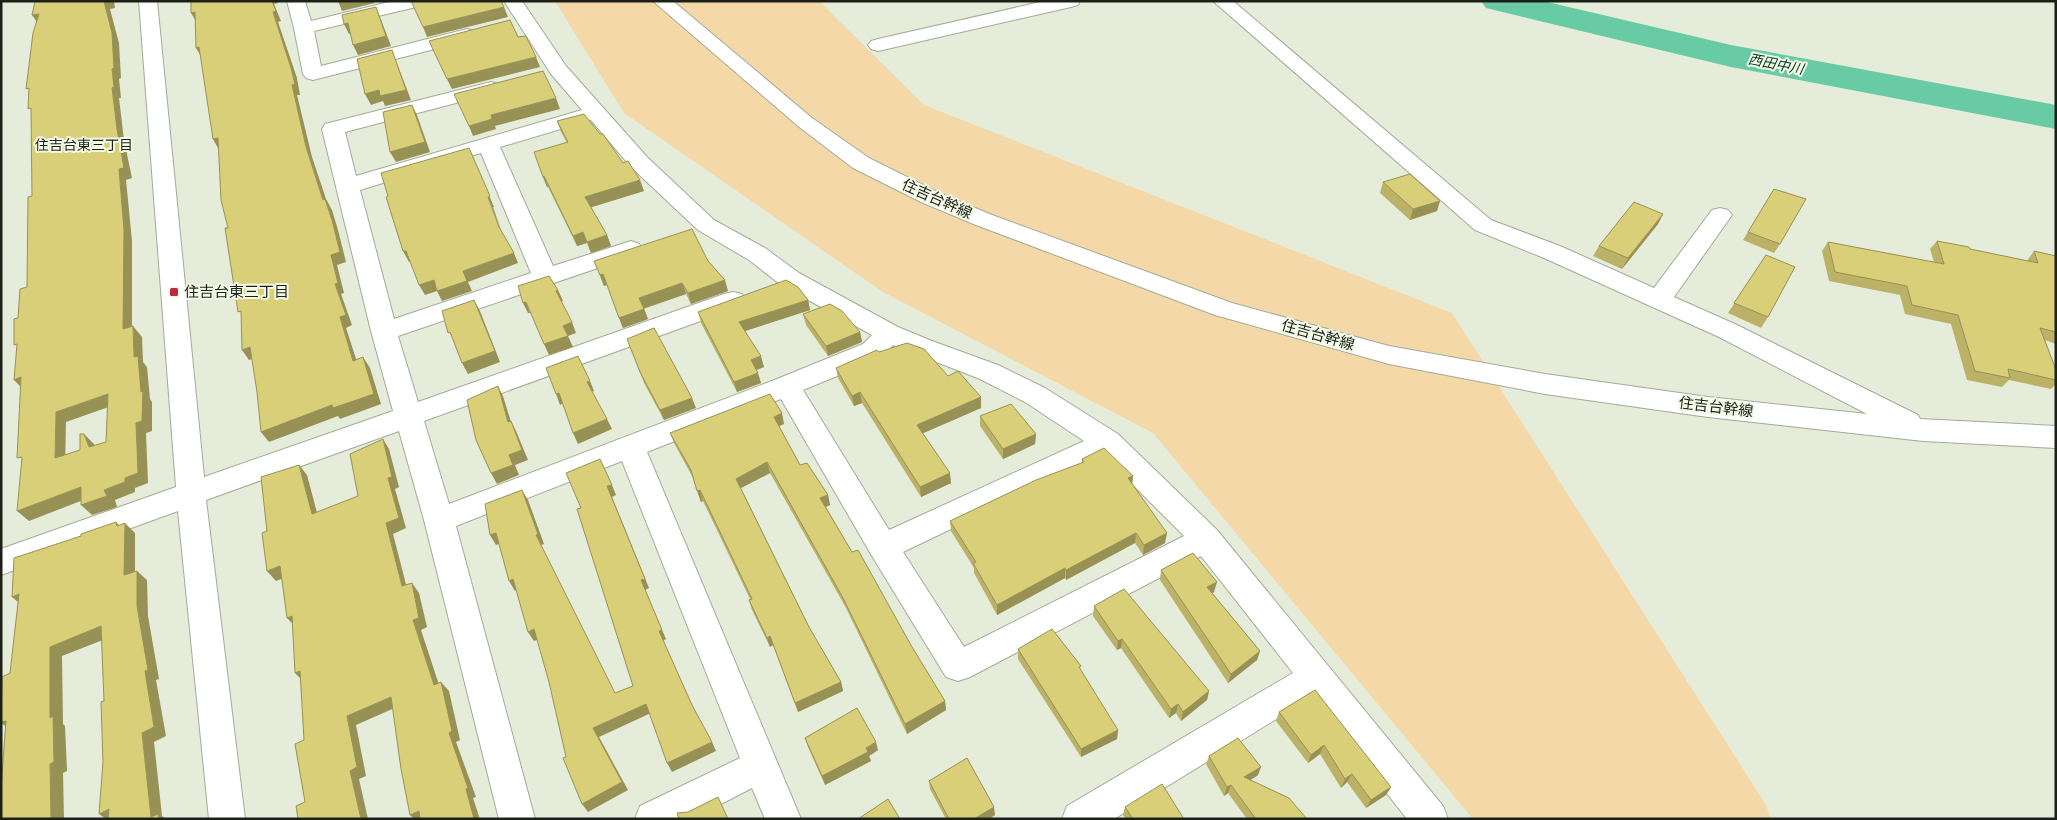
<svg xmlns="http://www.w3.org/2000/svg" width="2057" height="820" viewBox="0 0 2057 820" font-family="'Space Grotesk','Noto Sans JP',sans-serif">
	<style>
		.green { fill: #f4d8a7 }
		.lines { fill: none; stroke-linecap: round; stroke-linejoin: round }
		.river { fill: #68cba5; fill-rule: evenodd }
		.minor-casing { stroke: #a3ab98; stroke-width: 2 }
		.minor { fill: #fff; fill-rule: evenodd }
		.wall { fill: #bbb268 }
		.shaded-wall { fill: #989155 }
		.building { fill: #d9cf79; stroke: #989155; fill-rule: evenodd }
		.poi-dot { fill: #ba2941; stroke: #f2fae6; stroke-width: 2 }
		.labels { text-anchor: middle; stroke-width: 4; stroke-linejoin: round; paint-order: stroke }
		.far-water-label { font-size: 14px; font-style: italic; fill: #063425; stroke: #f2fae6 }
		.far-neighbourhood-label { font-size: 14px; fill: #1d2018; stroke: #f2fae6 }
		.street-label { font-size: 15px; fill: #1d2018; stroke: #f2fae6 }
		.poi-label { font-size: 15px; fill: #1d2018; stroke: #f2fae6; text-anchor: start }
	</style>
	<rect width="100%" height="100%" fill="#e5ecd9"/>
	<!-- green -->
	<path class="green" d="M555,1H819L924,105L1452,313L1766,805L1771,819H1473L1153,433L883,292L624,113Z"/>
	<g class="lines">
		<!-- river -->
		<path class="river" d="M1481,1H1543L1731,45L2056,105V129L1731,67L1486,8Z"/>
		<!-- minor casing -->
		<g class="minor-casing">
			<path id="minor" d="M139,1H157L204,477L393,411L371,331L322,129L325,124L491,82L498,84L501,88L498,92L345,132L356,176L582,110L551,74L504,1H522L566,66L647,157L714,220L765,248L799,273L898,327L932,341L998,365L1045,388L1118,434L1217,530L1443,806L1448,819H1407L1312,697L1114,819H1062L1067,806L1293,673L1201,556L970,677L958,681L946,677L872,556L781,399L647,452L801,819H765L752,788L692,819H635L640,806L740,758L622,461L456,526L535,819H499L424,520L399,431L206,500L245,819H209L178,511L1,575V549L176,487ZM591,120L631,167L698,230L749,260L781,285L872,335L863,344L777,379L449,504L424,421L742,306L746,300L742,294L733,292L724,294L418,402L398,336L639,254L643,249L639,244L631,241L553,266L500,147ZM481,153L531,273L394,319L360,190ZM893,345L980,379L1025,402L1084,441L889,530L803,390L881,358ZM1104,456L1184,536L964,647L903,552Z
				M287,1H305L311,21L393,1H427L425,5L314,31L321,66L467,29L474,31L477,35L474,39L313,80L306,78L303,74L294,28Z
				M653,1H673L812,118L869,158L937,192L992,215L1232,303L1389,346L1545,374L1708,397L1867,414L1719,337L1544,258L1475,230L1213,1H1233L1491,220L1560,246L1654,288L1712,210L1720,208L1728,210L1732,215L1674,297L1737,325L1918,415L1920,419L2056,426V448L1923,441L1708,417L1545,394L1389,364L1215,315L976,225L921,202L853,168L798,126Z
				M1045,1H1080L1078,5L1071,7L878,51L871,49L868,45L871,41L878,39Z"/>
		</g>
		<!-- minor -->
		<use href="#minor" class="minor"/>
	</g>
	<!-- wall -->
	<path class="wall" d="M557,121L623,163L644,191L591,207L607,235L611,246L591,253L587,243L577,246L548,187H547L543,177L567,143L561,132Z
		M1383,182L1437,211L1410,220L1380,193Z
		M1774,189L1780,244L1774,253L1743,240Z
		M1663,214L1658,224L1622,269L1593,256L1599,246Z
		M1937,241L1970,249L2027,261L2034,251L2056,256V344L2045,340L2056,370V384L2051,389L2009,380L2002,387L1967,380L1951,324L1905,314L1900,295L1829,281L1822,251L1828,242L1934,262L1930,249Z
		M1766,255L1768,317L1761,328L1728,313Z
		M594,261H708L728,291L691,304L686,294L644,308L648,319L623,328L607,285L604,286Z
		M808,300L810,310L745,331L764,367L756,370L761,383L737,392L701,323L698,312Z
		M803,314L860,332L862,342L828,356L806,325Z
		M627,339L696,408L664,420L644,383Z
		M879,352L948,376L981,397V408L923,433L951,483L921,497L862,403L854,406L838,378L836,368Z
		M980,416L1036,434L1035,444L1003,459L980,426Z
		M784,424L779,426L800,465L828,495L830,505L826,507L852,552L945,701L946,710L907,734L846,608L770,473L741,488L809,627L841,682L843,691L798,712L773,645L770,647L752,610L749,600L750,599L703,501L701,502L693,478L674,443L670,433Z
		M1082,459L1133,476L1132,484L1165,543L1143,555L1135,543L1066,580L1065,578L997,615L974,573V568L951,531L950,521L1082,463Z
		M1161,570L1214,592L1212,593L1260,651L1257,660L1228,683L1160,580Z
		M1094,606L1209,691L1207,700L1181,721L1176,713L1169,718L1121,648L1117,650L1093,616Z
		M1018,649L1118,730L1117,739L1081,757L1018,659Z
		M1279,712L1391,787L1386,795L1366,808L1347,782L1341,788L1320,754L1308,763L1276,721Z
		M805,738L878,750L869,756L871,761L825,785L808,747Z
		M1209,756L1258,775L1250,780L1307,819H1247L1228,793L1224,796L1206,764Z
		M929,781L995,815L989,819H946L930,789Z
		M1125,807L1184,819H1126L1123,815Z"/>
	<!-- shaded-wall -->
	<path class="shaded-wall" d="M104,1H114L115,8L110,9L119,43L121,78L119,79L121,98H119L124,140L132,178L126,180L132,241V340L123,329L119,169L117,129L112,88Z
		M272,1H277L278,3L274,4L281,21L278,22L297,78L300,95H297L312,157L326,199L332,210L338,230L346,262L337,265L344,293L341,294L352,325L346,328L360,371L353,361L340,317L323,200L306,147L292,85L273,12Z
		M338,1H374L375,3L342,11Z
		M376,7L380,17L391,46L358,55L353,45Z
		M504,7L508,17L427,37L423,27Z
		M195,12L197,23L191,13Z
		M39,14V25L32,15Z
		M348,23L353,33L349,34L344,24Z
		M199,47L202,58L196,48Z
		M392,50L396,61L411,100L385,106L383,101L371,105L365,94Z
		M536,57L540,67L452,89L447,79Z
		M556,98L560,109L495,126L496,129L473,136L469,126L491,115Z
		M412,105L417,115L430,152L396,162L390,152Z
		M218,138L219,150L213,139Z
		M469,148L494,207H493L504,238Z
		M544,176L548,187H547L543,177Z
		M640,180L644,191L589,208L585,197Z
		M1440,201L1437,211L1410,220L1413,209Z
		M1663,214L1658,224L1622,269L1628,258Z
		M583,232L587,243L577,246L573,236Z
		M607,235L611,246L591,253L587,242Z
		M403,251H406L411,261L409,262Z
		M514,253L518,263L468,282L472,291L442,301L437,291L425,295L419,285L434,280L463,271Z
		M603,274L607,285L604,286L600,275Z
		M725,280L728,291L691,304L688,293Z
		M682,283L686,294L643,309L639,298Z
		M558,290L563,301L560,302L556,291Z
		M474,300L480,311L500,362L468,374L462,363Z
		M808,300L810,310L742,332L739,322Z
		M526,302L530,313H528L523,303Z
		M644,309L648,319L623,328L619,318Z
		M572,322L576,333L568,336L573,347L549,355L544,344L563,326Z
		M133,326L142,337L143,362L147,367L150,399L152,402V431L146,433L148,483L135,488V492L115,500L117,507L92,515L81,505L125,478L136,423L141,392L134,357Z
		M860,332L862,342L828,356L826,346Z
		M250,347L258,357L249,360L242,350Z
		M761,356L764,367L754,371L751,360Z
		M363,357L370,368L381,404L340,419L338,416L269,442L261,432Z
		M758,373L761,383L737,392L734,382Z
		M21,377L24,390L14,380Z
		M590,381L594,391L592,392L587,382Z
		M498,386L503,396L514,432L508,422Z
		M860,392L862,403L854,406L852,396Z
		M559,393L564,403L560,405L556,394Z
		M108,394L117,404L66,422L65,468L55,458L56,412Z
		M981,397V408L919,435L917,425Z
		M692,398L696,408L664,420L660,410Z
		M782,413L784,424L777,427L774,417Z
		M607,419L612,429L578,444L573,433Z
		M511,421L516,431L528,460L515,465L519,475L497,484L491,473L509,455Z
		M84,434L94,444L99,458L89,447Z
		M1036,434L1035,444L1003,459V449Z
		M383,439L389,449L399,487L395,489L406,528L393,534L409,596L402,586L386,523Z
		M767,462L770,473L739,489L736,479Z
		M299,465L307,475L320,524L312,514Z
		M950,473L951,483L921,497L920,487Z
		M1133,476L1132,486L1128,478Z
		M612,485L616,495L612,497L649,588L645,590L666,639L663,641L659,631L607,486Z
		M81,487L91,497L29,521L17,511Z
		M522,490L528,500L544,544L541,545L620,702L536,535Z
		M700,490L703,501L701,502L697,491Z
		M828,495L830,505L823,508L820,498Z
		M116,522L125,531V523L135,533V585L124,575Z
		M496,533L502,543L496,545L490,535Z
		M1136,533L1135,543L1066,580V570Z
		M1167,533L1165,543L1143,555L1144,545Z
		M280,566L289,576L276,581L267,571Z
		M1065,568V578L997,615V605Z
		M137,571L147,580L148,616L159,679L156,680L166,736L154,742L162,816L166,819H154L151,817L142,733L145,671L137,606Z
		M513,579L519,589L515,591L509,581Z
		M1217,582L1214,592L1205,597L1207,587Z
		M412,583L419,593L427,627L421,630L442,694L434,685L413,620Z
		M19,594L24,607L12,597Z
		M292,616L296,627L287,618Z
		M101,626L113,636L62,656L63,724L65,726L67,771L63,773L64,819H51L50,764V647Z
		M534,629L540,639L534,641L528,632Z
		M770,636L773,645L770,647L767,638Z
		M1122,639L1121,648L1117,650L1118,641Z
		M1260,651L1257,660L1228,683L1231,674Z
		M300,671L304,682L295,673Z
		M441,682L449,691L460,740L456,742L476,797L473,798L480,819H474L449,733Z
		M841,682L843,691L798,712L795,703Z
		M1209,691L1207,700L1181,721L1183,712Z
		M391,697L399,706L356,725L366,776L359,779L368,819H361L350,771L347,716Z
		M945,701L946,710L907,734L905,724Z
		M646,704L651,713L599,737L628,790L588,812L582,804L593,728Z
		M1178,704L1176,713L1169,718L1171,709Z
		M6,721L14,732L1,723V722Z
		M1118,730L1117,739L1081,757V749Z
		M712,742L716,751L672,772L667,763Z
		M876,742L878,750L869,756L871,761L825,785L822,776Z
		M1324,745L1320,754L1308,763L1311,755Z
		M1261,767L1258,775L1241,786L1244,777Z
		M1352,774L1347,782L1341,788L1345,779Z
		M1231,785L1228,793L1224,796L1227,787Z
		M1391,787L1386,795L1366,808L1371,800Z
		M994,807L995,815L989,819H974Z
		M109,809L119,819H106L99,814Z
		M419,811L427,819H414L410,815Z"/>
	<!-- building -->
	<path class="building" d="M35,1H104L112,33L114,68L112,69L114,87L112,88L117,129L124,168L119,169L124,230L123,329L133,326L134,357L138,356L141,392L143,391L142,421L136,423L138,473L125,478V482L104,490L107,496L81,505V487L17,511L22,457L17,458L21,377L14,380L17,344L14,345V319L18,318L20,289L27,287L28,197L32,196L31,108L28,109L29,88L26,89L33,33L39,14L32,15ZM108,394L106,442L89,447L84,434H80V450L55,458L56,412Z
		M191,1H272L276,11L273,12L291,68L295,84L292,85L306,147L323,200L325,199L332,220L340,252L331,255L338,283L335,284L346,315L340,317L353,361L363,357L374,394L333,408L332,405L261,432L257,392L250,347L242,350L241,311L238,312L225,228H228L221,200L218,138L213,139L199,47L196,48L195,12L191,13Z
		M411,1H501L504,7L423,27Z
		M376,7L386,36L353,45L348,23L344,24L342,15Z
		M510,20L518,37L526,36L536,57L447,79L429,41Z
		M392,50L406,90L380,96L379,90L365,94L357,59Z
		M543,71L556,98L491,115L492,119L469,126L454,94Z
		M412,105L425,142L390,152L383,112Z
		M584,114L600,134H603L623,163L628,161L640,180L585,197L607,235L587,242L583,232L573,236L544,176L543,177L534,152L568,142L557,121Z
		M469,148L490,196L488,197L499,227L514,253L463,271L467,281L437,291L434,280L419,285L406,251H403L386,197L388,196L381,173Z
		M1410,174L1440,201L1413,209L1383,182Z
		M1774,189L1806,199L1780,244L1748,232Z
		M1634,202L1663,214L1628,258L1599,246Z
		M692,229L708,261L725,280L688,293L682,283L639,298L644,309L619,318L603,274L600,275L594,261Z
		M1937,241L1969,247L1970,249L2038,263L2034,251L2056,256V332L2040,328L2056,370V380L2008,369L2010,378L1975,371L1958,315L1912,305L1907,286L1835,272L1828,242L1944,264Z
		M1766,255L1795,267L1768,317L1734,303Z
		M549,276L558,290L556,291L572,322L563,326L568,336L544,344L526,302L523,303L518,286Z
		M786,280L798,287L808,300L739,322L761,356L751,360L758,373L734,382L698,312Z
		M474,300L495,351L462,363L450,332L448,333L442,311Z
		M830,304L842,311L860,332L826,346L803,314Z
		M654,328L692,398L660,410L640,372L627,339Z
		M907,343L924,349L948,376L958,371L981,397L917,425L950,473L920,487L860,392L852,396L836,368L877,350L879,352Z
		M578,356L590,381L587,382L607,419L573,433L559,393L556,394L546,368Z
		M498,386L508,422L511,421L522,450L509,455L513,465L491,473L476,440L467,400Z
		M770,394L782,413L774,417L800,465L807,463L828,495L820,498L852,552L858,550L912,647L945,701L905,724L843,598L767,462L736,479L809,627L841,682L795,703L770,636L767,638L749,600L752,599L700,490L697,491L691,470L670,433Z
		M1011,404L1036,434L1003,449L980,416Z
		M383,439L392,477L388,478L399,518L386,523L402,586L412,583L419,618L413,620L434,685L441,682L452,731L449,733L468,788L466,789L474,819H420L419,811L410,815L401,769L391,697L347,716L357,767L350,771L361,819H298L296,806L305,802L295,744L304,740L300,671L295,673L292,616L287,618L280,566L267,571L262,533L267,531L261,477L299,465L312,514L358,496L350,454Z
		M1104,448L1133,476L1128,478L1167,533L1144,545L1136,533L1066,570L1065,568L997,605L973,563L976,562L950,521L1036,480L1084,462L1082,459Z
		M600,459L612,485L607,486L645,579L641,580L662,630L659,631L692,705L712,742L667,763L646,704L593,728L622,782L582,804L563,758L566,757L549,682L534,629L528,632L513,579L509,581L496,533L490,535L485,504L522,490L538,534L536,535L615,693L633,686L577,509L581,508L566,473Z
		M116,522L117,526L125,523L124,575L137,571V606L148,670L145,671L154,727L142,733L151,817L158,814L159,819H108L109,809L99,814L103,762L101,702L104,701L101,626L50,647V718L53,716L54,762L50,764L51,819H1V788L6,721L1,722L2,677L10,673L19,594L12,597L14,558L81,536V534Z
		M1193,553L1217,582L1207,587L1260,651L1231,674L1161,570Z
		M1124,589L1209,691L1183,712L1178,704L1171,709L1122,639L1118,641L1094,606Z
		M1052,629L1081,666L1079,667L1118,730L1081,749L1018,649Z
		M1315,690L1391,787L1371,800L1352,774L1345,779L1324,745L1311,755L1279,712Z
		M857,708L876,742L866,748L868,752L822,776L805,738Z
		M1238,738L1261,767L1244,777L1289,798L1307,819H1256L1231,785L1227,787L1209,756Z
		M967,758L994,807L974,819H949L929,781Z
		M1162,784L1184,819H1133L1125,807Z
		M718,797L728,819H679L677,813L688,812Z
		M888,799L900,819H858Z"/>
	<!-- markers -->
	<rect class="poi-dot" x="169" y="287" width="10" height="10" rx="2.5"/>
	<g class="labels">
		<!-- far-water labels -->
		<g class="far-water-label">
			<text transform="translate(1776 64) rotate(11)" y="5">西田中川</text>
		</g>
		<!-- far-neighbourhood labels -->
		<g class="far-neighbourhood-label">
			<text x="84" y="150">住吉台東三丁目</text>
		</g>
		<!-- street labels -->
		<g class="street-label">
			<text transform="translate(937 199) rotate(24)" y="5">住吉台幹線</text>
			<text transform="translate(1318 335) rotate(16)" y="5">住吉台幹線</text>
			<text transform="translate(1716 407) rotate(7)" y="5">住吉台幹線</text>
		</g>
		<!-- poi labels -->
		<g class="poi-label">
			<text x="184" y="297">住吉台東三丁目</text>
		</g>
	</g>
	<!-- border -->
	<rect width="2057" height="820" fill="none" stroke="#1d2018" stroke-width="5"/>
</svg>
